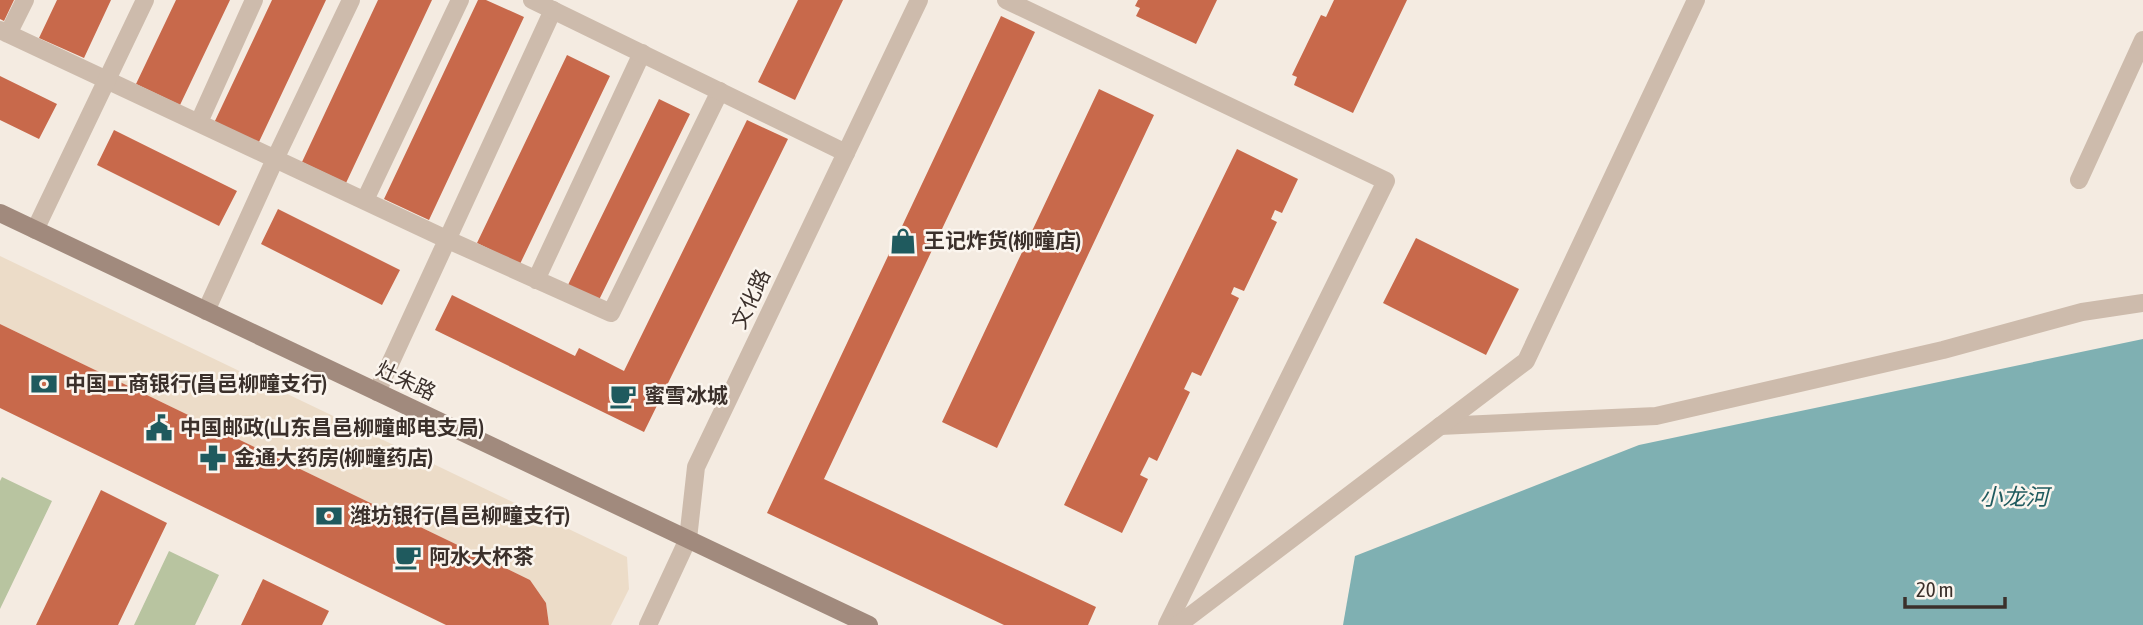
<svg xmlns="http://www.w3.org/2000/svg" width="2143" height="625" viewBox="0 0 2143 625" font-family="'Asap Condensed','Noto Sans SC',sans-serif">
	<style>
		.green { fill: #b8c4a0 }
		.plaza { fill: #ecdcc8 }
		.water { fill: #7fb0b2 }
		.building { fill: #c8694b }
		.lines { fill: none; stroke-linecap: round; stroke-linejoin: round }
		.service { stroke: #cdbbac; stroke-width: 18 }
		.minor { stroke: #cdbbac; stroke-width: 18 }
		.tertiary { stroke: #cdbbac; stroke-width: 18 }
		.secondary { stroke: #a18a7d; stroke-width: 18 }
		.labels { text-anchor: middle; stroke-width: 5; stroke-linejoin: round; paint-order: stroke }
		.poi-label { font-size: 21px; font-weight: bold; fill: #3b302b; stroke: #fbf5ee; text-anchor: start }
		.street-label { font-size: 21px; fill: #3b302b; stroke: #fbf5ee }
		.water-label { font-size: 23px; font-style: italic; fill: #1f5a5e; stroke: #fbf5ee }
	</style>
	<rect width="100%" height="100%" fill="#f4ebe1"/>
	<!-- green -->
	<path class="green" d="M2,477L52,501L0,609V481Z
		M169,551L219,575L195,625H134Z"/>
	<!-- plaza -->
	<path class="plaza" d="M0,256L627,557L629,589L611,625H549L546,603L530,580L0,324Z"/>
	<!-- water -->
	<path class="water" d="M2143,339V625H1343L1355,556L1639,445Z"/>
	<!-- building -->
	<path class="building" d="M0,0H14L4,21L0,19Z
		M57,0H111L84,58L39,38Z
		M176,0H230L180,105L136,84Z
		M272,0H326L258,144L214,123Z
		M378,0H432L346,183L302,162Z
		M478,0H486L524,17L429,220L384,199Z
		M798,0H843L795,100L758,82Z
		M1138,0H1217L1196,44L1136,16L1140,8L1135,6Z
		M1334,0H1407L1353,113L1294,85L1297,77L1292,75L1321,15L1326,17Z
		M1001,16L1035,32L824,479L1096,607L1088,625H1004L767,513Z
		M567,55L610,76L520,264L477,243Z
		M0,76L57,104L39,139L0,120Z
		M1099,89L1154,115L997,448L942,422Z
		M659,99L690,114L598,302L567,287Z
		M747,120L788,139L644,432L435,330L452,295L575,356L579,348L624,371Z
		M114,130L237,191L219,226L97,165Z
		M1237,149L1298,179L1282,213L1275,210L1271,219L1277,222L1244,291L1234,287L1231,294L1239,298L1201,376L1192,372L1184,389L1190,392L1157,461L1149,457L1140,475L1148,479L1122,533L1064,505Z
		M278,209L400,270L382,305L261,244Z
		M1416,238L1519,289L1486,355L1383,303Z
		M0,324L530,580L546,603L549,625H446L0,408Z
		M101,490L167,523L118,625H36Z
		M263,579L329,611L322,625H241Z"/>
	<g class="lines">
		<!-- service -->
		<path class="service" d="M1006,0L1386,181L1167,625
			M0,30L446,239L611,313L720,91
			M8,34L25,0
			M199,122L254,0
			M365,200L460,0
			M536,280L642,53
			M206,311L276,157L351,0
			M377,392L553,10
			M1440,426L1656,416L1943,350L2082,312L2143,303"/>
		<!-- minor -->
		<path class="minor" d="M532,0L846,153
			M2079,180L2143,40
			M35,230L145,0
			M1178,625L1526,361L1696,0"/>
		<!-- tertiary -->
		<path class="tertiary" d="M648,625L688,539L696,467L919,0"/>
		<!-- secondary -->
		<path class="secondary" d="M0,213L869,625"/>
	</g>
	<!-- icons -->
	<defs>
		<g id="shop-bare" transform="scale(2.1)"><path d="M-5-2.5h2.3a2.7 3.5 0 0 1 5.4 0H5L5.5 6h-11ZM-1.5-2.5h3a1.5 2.3 0 0 0-3 0Z" fill="#1f5a5e" stroke="#fbf5ee" stroke-width="2.5" paint-order="stroke"/></g>
		<g id="bank-bare" transform="scale(2.1)"><path d="M-6-4H6V4H-6ZM0-2.3a2.3 2.3 0 1 0 0 4.6a2.3 2.3 0 1 0 0-4.6Z" fill="#1f5a5e" stroke="#fbf5ee" stroke-width="2.5" paint-order="stroke"/></g>
		<g id="cafe-bare" transform="scale(2.1)"><path d="M-5.5-4.5H6V0H3Q3 3.5 0 3.5H-2.5Q-5.5 3.5-5.5 0ZM3-3.2v2h1.7v-2ZM-6 4.5H4V6H-6Z" fill="#1f5a5e" stroke="#fbf5ee" stroke-width="2.5" paint-order="stroke"/></g>
		<g id="civic-bare" transform="scale(2.1)"><path d="M-.6-6.5H3V-4.5H.6V-3L4-1V1h2V6H-6V1h2V-1L-.6-3ZM-1.2 2.5V6h2.4V2.5Z" fill="#1f5a5e" stroke="#fbf5ee" stroke-width="2.5" paint-order="stroke"/></g>
		<g id="pharmacy-bare" transform="scale(2.1)"><path d="M-2-6h4v4h4v4h-4v4h-4v-4h-4v-4h4Z" fill="#1f5a5e" stroke="#fbf5ee" stroke-width="2.5" paint-order="stroke"/></g>
	</defs>
	<g fill-rule="evenodd">
		<use href="#shop-bare" x="903" y="241"/>
		<use href="#bank-bare" x="44" y="384"/>
		<use href="#cafe-bare" x="623" y="396"/>
		<use href="#civic-bare" x="159" y="428"/>
		<use href="#pharmacy-bare" x="213" y="458"/>
		<use href="#bank-bare" x="329" y="516"/>
		<use href="#cafe-bare" x="408" y="557"/>
	</g>
	<g class="labels">
		<!-- poi labels -->
		<g class="poi-label">
			<text x="924" y="248">王记炸货(柳疃店)</text>
			<text x="65" y="391">中国工商银行(昌邑柳疃支行)</text>
			<text x="644" y="403">蜜雪冰城</text>
			<text x="180" y="435">中国邮政(山东昌邑柳疃邮电支局)</text>
			<text x="234" y="465">金通大药房(柳疃药店)</text>
			<text x="350" y="523">潍坊银行(昌邑柳疃支行)</text>
			<text x="429" y="564">阿水大杯茶</text>
		</g>
		<!-- street labels -->
		<g class="street-label">
			<text transform="translate(751 299) rotate(-65)" y="7">文化路</text>
			<text transform="translate(406 381) rotate(25)" y="7">灶朱路</text>
		</g>
		<!-- water labels -->
		<g class="water-label">
			<text x="2014" y="505">小龙河</text>
		</g>
	</g>
	<!-- scale -->
	<path d="M1905 597v10h100v-10" fill="none" stroke="#3b302b" stroke-width="3.5"/>
	<text x="1916" y="597" font-size="21" fill="#3b302b" stroke="#fbf5ee" stroke-width="5" paint-order="stroke">20 m</text>
</svg>
